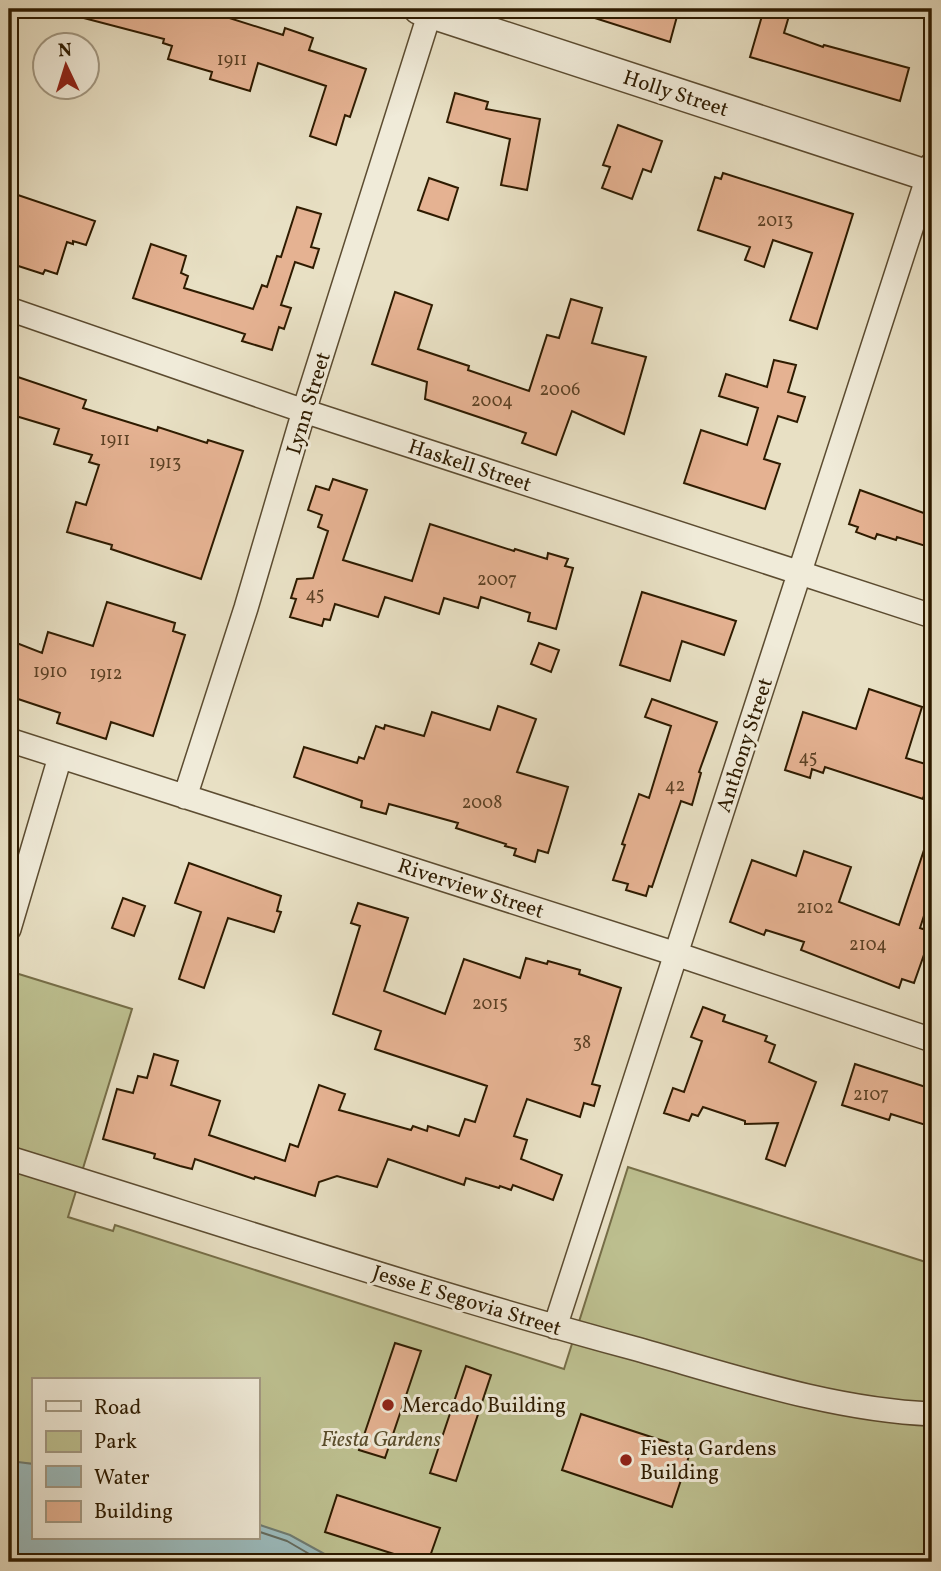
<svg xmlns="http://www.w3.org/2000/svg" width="941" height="1571" viewBox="0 0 941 1571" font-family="Vollkorn,serif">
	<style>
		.green { fill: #bdc090; stroke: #766e48; stroke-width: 2 }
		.water { fill: #9bbbbd; stroke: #6f7b71; stroke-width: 2 }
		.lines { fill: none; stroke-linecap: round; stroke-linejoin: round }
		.shore { stroke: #646b5e; stroke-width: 2 }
		.building { fill: #e5b292; stroke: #2e1b00; stroke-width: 2 }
		.minor-casing { stroke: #5c4c31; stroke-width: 26 }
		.tertiary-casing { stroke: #5c4c31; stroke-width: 33 }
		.minor { stroke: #f0ebd9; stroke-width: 23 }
		.tertiary { stroke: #f0ebd9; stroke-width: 30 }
		.poi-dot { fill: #8f2418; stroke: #f0ebd9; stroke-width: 2.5 }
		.labels { text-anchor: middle; stroke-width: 6; stroke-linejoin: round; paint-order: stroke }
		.number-label { font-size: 18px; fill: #5c4124 }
		.street-label { font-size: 21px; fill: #2e1b00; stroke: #f0ebd9 }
		.poi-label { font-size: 21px; fill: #2e1b00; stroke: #f0ebd9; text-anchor: start }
		.park-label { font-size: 21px; font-style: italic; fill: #594d2b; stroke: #f0ebd9 }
	</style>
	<rect width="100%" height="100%" fill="#e8e0c4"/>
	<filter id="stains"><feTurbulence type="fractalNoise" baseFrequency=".00286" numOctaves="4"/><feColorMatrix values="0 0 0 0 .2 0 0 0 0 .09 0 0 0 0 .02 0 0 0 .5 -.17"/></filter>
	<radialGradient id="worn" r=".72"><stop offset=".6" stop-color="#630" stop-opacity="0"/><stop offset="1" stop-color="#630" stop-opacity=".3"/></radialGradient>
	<!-- green -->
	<path class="green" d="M9,971L132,1009L68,1217L113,1231L115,1225L564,1369L628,1167L932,1264V1562H339L257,1524V1380H33V1464L9,1463Z"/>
	<!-- water -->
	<path class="water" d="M18,1462L33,1464V1538H257V1524L290,1535L339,1562H9V1463Z"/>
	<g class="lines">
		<!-- shore -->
		<path class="shore" d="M257,1531L287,1541L323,1562"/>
	</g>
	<!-- building -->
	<path class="building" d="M77,9H201L283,35L285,28L305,35L313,38L309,50L366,69L350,117L345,115L336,145L310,136L326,86L258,63L250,91L210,79L212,72L168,59L172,46L163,43L164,39L76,16Z
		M579,9H679L670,42L579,13Z
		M764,9H791L784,33L823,47L824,45L909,68L900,101L750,57Z
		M455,93L488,102L486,109L540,119L527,190L501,185L510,139L447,122Z
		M618,125L662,141L651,172L643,169L632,199L602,188L610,167L603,165Z
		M723,173L853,214L817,329L790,320L812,253L773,240L764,267L745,260L750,247L698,230L715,177L721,179Z
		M429,178L458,188L448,220L418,210Z
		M9,192L95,221L86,245L73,241V244L67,242L57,274L45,270L43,274L9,263Z
		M297,207L321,214L311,247L319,249L313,268L295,262L281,305L291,308L284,329L279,327L272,350L242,341L245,334L133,298L151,244L186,256L181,273L188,276L184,288L253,309L262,285L267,287L277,256L281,257Z
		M395,292L432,305L418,349L469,366L468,370L529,391L547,335L559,338L571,299L602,308L592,343L646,357L624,434L572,411L556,455L522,443L526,433L425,399L427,382L372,364Z
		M774,360L796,365L788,392L805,397L797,422L778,416L764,459L780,464L765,509L684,483L701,430L747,445L758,408L719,396L726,374L767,387Z
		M9,374L86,400L83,408L157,431L158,427L207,443L208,440L243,451L201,579L111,549L112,545L67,532L76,502L86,505L99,465L89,462L92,455L54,444L59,429L9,414Z
		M333,479L367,490L343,560L412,581L430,524L514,551L515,549L547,559L548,553L568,559L565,566L573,568L556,629L528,621L530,613L481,597L478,608L444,598L439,614L385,597L378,617L335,604L330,620L324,619L322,626L290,617L296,599L291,598L297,579L313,578L328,531L318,527L322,515L308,510L316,486L329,490Z
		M860,490L932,516V548L897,537L896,540L877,534L875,539L856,532L858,527L849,524Z
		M642,592L736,621L724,655L682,641L670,681L620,665Z
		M107,602L175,623L173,631L185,635L153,736L111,722L106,739L57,723L60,713L9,696V640L42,653L48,632L93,646Z
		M539,643L559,650L551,672L531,664Z
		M869,689L922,707L906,758L932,766L923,799L825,767L823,773L812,769L810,778L785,770L803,712L856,729Z
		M652,699L717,722L699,772L701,773L692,805L681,801L652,887L649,886L646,896L626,890L628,884L613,880L625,845L622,844L639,794L649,798L671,726L645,717Z
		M498,706L536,719L517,772L568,787L548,853L538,850L535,862L514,855L516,849L505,846L506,844L456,828L458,823L389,804L386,814L361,807L362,801L294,777L304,747L357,763L359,757L364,759L376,726L384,729L385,725L424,736L432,712L490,730Z
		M928,838L932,839V891L920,928L932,932L914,983L902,979L899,988L801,950L804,942L766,930L764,935L730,922L752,860L796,876L804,851L851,867L839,902L899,925Z
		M189,863L281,896L277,911L281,912L274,932L228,918L204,988L179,979L201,912L175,903Z
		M123,898L145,906L134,936L112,928Z
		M358,903L408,918L384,991L445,1014L464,959L520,978L526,958L547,964L548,961L580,970L579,974L621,988L592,1084L600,1086L594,1106L584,1103L580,1117L527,1099L514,1136L527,1140L521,1159L562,1175L553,1200L513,1185L511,1190L500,1186L499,1188L466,1178L464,1185L388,1159L377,1187L337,1176L319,1182L315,1196L255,1177L254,1179L195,1159L192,1169L180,1166L154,1158L155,1154L103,1139L117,1089L133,1093L138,1076L147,1078L154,1054L178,1061L171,1085L220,1101L209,1135L285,1161L290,1144L298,1147L319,1085L345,1094L339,1110L411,1130L413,1126L427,1131L428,1126L459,1136L465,1119L475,1122L487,1086L375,1049L381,1031L333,1014L360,926L351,923Z
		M703,1007L725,1015L723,1021L767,1036L765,1041L775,1045L769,1062L816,1082L785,1166L766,1159L778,1123L745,1124V1121L703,1107L698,1116L692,1114L689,1121L664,1113L673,1088L684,1092L702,1041L691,1037Z
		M855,1064L932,1089V1127L891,1114L889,1120L842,1105Z
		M395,1343L421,1351L385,1458L359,1450Z
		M466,1366L491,1375L456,1481L430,1473Z
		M581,1414L691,1450L672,1507L562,1470Z
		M337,1495L440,1528L428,1562H419L325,1532Z"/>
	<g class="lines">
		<!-- minor casing -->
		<g class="minor-casing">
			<path id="minor" d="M9,309L304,411L932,616
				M9,740L676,954L932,1040
				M185,797L246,608L304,411L431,9
				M9,929L60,757
				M9,1158C216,1222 423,1291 633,1348C730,1375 831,1410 932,1414
				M555,1327L932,164"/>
		</g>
		<!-- tertiary casing -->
		<g class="tertiary-casing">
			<path id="tertiary" d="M419,9L932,177"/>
		</g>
		<!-- minor -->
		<use href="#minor" class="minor"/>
		<!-- tertiary -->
		<use href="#tertiary" class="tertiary"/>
	</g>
	<!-- markers -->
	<g class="poi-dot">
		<circle cx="388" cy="1405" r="7"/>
		<circle cx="626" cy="1460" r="7"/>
	</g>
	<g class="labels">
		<!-- number labels -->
		<g class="number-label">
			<text x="232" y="65">1911</text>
			<text x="775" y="226">2013</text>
			<text x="560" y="395">2006</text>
			<text x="492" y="406">2004</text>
			<text x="115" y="445">1911</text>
			<text x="165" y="468">1913</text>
			<text x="497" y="585">2007</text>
			<text x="315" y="600">45</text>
			<text x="50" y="677">1910</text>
			<text x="106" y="679">1912</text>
			<text x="808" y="763">45</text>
			<text x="675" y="791">42</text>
			<text x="482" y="808">2008</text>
			<text x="815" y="913">2102</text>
			<text x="868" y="950">2104</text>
			<text x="490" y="1009">2015</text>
			<text x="582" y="1048">38</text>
			<text x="871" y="1100">2107</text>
		</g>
		<!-- street labels -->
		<g class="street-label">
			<text transform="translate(676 93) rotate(18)" y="7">Holly Street</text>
			<text transform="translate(308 403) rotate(-73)" y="7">Lynn Street</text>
			<text transform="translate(470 465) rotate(18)" y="7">Haskell Street</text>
			<text transform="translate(744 745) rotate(-72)" y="7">Anthony Street</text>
			<text transform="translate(471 888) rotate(18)" y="7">Riverview Street</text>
			<text transform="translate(467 1300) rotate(17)" y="7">Jesse E Segovia Street</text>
		</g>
		<!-- poi labels -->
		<g class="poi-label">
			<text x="402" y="1412">Mercado Building</text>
			<text x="640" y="1455">Fiesta Gardens<tspan x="640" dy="24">Building</tspan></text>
		</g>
		<!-- park labels -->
		<g class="park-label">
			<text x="381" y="1446">Fiesta Gardens</text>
		</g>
	</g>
	<!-- margin -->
	<rect width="941" height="1571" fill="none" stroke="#e8e0c4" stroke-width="35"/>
	<rect x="10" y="10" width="920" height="1550" fill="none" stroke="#2e1b00" stroke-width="3.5"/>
	<rect x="18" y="18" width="906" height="1536" fill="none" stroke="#2e1b00" stroke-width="2"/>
	<!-- legend -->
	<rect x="32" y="1378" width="228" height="161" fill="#f0ebd9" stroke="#a29882" stroke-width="2"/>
	<rect x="46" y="1401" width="35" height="10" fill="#f0ebd9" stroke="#a29882" stroke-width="2"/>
	<text x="94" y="1414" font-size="21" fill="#2e1b00">Road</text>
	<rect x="46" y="1431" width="35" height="21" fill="#bdc090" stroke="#a29882" stroke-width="2"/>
	<text x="94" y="1448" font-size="21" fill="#2e1b00">Park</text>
	<rect x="46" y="1466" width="35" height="21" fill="#9bbbbd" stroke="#a29882" stroke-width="2"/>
	<text x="94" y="1484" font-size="21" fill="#2e1b00">Water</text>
	<rect x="46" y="1501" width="35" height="21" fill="#e5b292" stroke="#a29882" stroke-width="2"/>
	<text x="94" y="1518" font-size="21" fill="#2e1b00">Building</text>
	<!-- north arrow -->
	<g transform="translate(66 66) rotate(356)"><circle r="33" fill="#f0ebd9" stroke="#a29882" stroke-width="2"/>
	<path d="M0-5L12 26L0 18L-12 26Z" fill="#8f2418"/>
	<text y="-10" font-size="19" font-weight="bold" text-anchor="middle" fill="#2e1b00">N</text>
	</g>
	<rect width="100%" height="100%" filter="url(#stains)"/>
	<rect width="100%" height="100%" fill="url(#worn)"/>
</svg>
